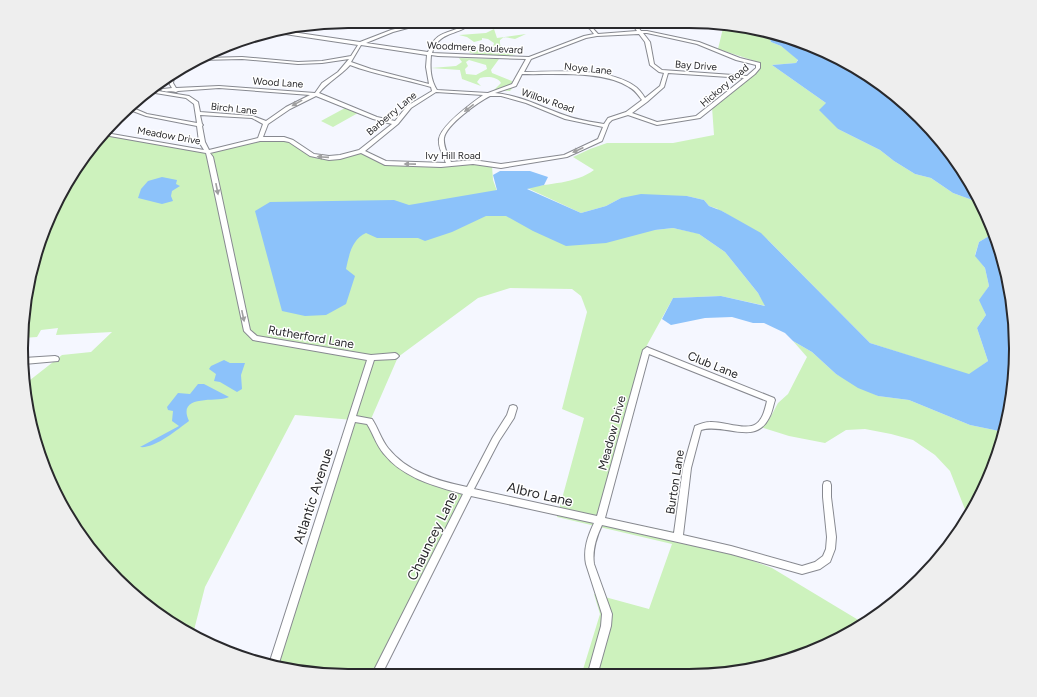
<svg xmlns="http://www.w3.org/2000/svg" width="1037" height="697" viewBox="0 0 1037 697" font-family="Figtree,sans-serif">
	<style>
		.green { fill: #cdf2bd; fill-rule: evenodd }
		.water { fill: #8cc2fa }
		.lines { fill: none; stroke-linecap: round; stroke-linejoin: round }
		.minor-casing { stroke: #878990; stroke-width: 2 }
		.minor { fill: #fff; fill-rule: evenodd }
		.oneway { fill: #9f9fa0 }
		.labels { text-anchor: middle; stroke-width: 3; stroke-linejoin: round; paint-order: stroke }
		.far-street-label { font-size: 10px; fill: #29292c; stroke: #fff }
		.street-label { font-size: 12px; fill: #29292c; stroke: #fff }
		.near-street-label { font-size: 14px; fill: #29292c; stroke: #fff }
		.rim { fill: none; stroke: #29292c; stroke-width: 2 }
	</style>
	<rect width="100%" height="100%" fill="#f5f7ff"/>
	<!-- green -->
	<path class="green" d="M724,24L752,27L773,34L769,37L771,42L781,46L798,59L796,63L772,65L826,103L838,129L880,150L894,161L915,174L931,178L953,193L975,201L983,207L994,233L979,242L975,255L985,268L989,286L980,300L986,315L977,328L988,361L969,375L870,343L768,240L722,211L699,234L725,252L758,293L766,306L721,296L673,298L646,347L599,517L674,532L772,568L865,624C848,633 831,644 814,651C740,681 660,676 581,676L600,614L594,594L649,609L672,544L557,517L584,418L562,409L587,312L581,296L572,289L510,288L478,298L398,357L371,419L373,430L401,469L466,492L376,676H348L285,670L276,667L353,420L295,415L205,587L193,634L117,580L65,512L27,413L25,384L62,355L91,352L112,332L56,335L58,328L41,330L37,337L22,338V327L46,223L89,149L104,135L206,152L262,140H288L312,155L340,157L361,151L385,163L441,165L465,162L492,166L493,180L506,216L655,230L673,228L696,233L718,209L709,206L704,200L687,196L621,198L606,206L581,213L527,188C549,183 575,184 594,170L573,157L590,149L607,143H673L714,135L712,107L754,74L760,65L758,62L718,49Z
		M494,29L497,38L526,34L515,39L504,37L500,40C499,51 507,53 516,55C501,57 481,59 467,51V47L471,44L474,51L493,47L494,43L488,39L482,38V40L474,42L467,37L459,35L486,33Z
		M459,58L499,59L491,70L492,73L512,81L514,86L510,91L494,90L501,83C498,77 487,76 480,78L477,82L481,86L462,79L460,70L431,68L456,66L462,62ZM469,60L486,65L487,69L476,75L466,74L465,69L468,66L466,62Z
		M345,108L358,113L333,127L321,121Z
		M793,341L812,352L836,374L878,396L909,400L970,425L1004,432L991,474L968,517L950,471L935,455L913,440L891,434L865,429L846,430L825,443L789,436L760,427L770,418L778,403L788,394L807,357Z"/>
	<!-- water -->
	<path class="water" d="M773,34L834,55L920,117L961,166L983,207L975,201L953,193L931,178L915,174L894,161L880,150L838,129L819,110L826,103L772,65L796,63L798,60L781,46L771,42L769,37Z
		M500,171H530L548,177L544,185L527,189L581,213L606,206L621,198L641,194L687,196L704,200L709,206L722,211L761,233L870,343L969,374L988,361L977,328L986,315L979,300L989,286L985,268L975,256L979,242L994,233C999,250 1007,268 1010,286C1017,334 1018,385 1004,432L970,425L909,400L878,396L858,388L836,374L812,352L793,341L785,333L764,323H753L732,317L705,318L671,325L662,319L673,298L721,296L765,306L758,293L725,252L699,234L673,228L655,230L606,243L566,246L533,231L506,216H486L452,232L425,241L418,238H377L366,233C352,239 349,255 346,269L355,276L346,304L326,315L305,316L282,311L255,211L270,202L394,200L409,205L497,190L493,175Z
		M162,177L177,180L176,184L180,186L172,191L171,196L173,201L162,204L138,198L141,189L148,181Z
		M224,360L230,363H245L241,375L242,389L237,392L220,382L214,381L216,374L209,369L211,366Z
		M198,384H204L229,397C218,403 176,393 189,421C177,430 154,449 140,447L179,426L172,421L173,411L168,410L167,407L178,393L190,394Z"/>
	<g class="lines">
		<!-- minor casing -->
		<g class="minor-casing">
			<path id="minor" d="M352,21H363L400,26L402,27L427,21H434L393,32L366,43L428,52C437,26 455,36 469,21H473C460,37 439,29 432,53L529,57L584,36L594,34L590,29L577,21C586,21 592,27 598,34L637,31L634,27V21H638V27L641,31H647L699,42L740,58L760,63V68L755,74L700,118L657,125L628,115L612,120L609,123L602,141L567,157L501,168L473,164L441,167L385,165L361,153L340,159L329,160L310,156L289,142L284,141H260L210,153L213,157L219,184L250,330L257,336L371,355L395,353L397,354L399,356L397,358L395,359L374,360L356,416L372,419C378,428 381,439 388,448C407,472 438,481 467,487L493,437L507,415L510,406L513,405L516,406L517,408L514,418L499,441L474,489L597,516L643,350L647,347L649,348L774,398L775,400C773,406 772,413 769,418C755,446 725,423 701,430L691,468L683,535L731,546L802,566L815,562L823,556L826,549L827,537L823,497V485L824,482L827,481L830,482L831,485V497L836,537L835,549L830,562L820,569L802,574L731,554L602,525C596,538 592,550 594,564L612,614L611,626L597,676H587L601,626L602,614L586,564C583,549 588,536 594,523L471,496L381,676H371L463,494C435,486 403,478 384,454C376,445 373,433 367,424L355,422L278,666L277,667L269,664L367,360L253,340L244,331L207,157L206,153L104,135L106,133L204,150L199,142L197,126L146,116L130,110L133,108L147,114L197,123L194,104L186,98L149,92L152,90L189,96L198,102L200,112L253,116L266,121L286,107L310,95L219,88L178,91L176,92C171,90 165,93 161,90L163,89L172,88L169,83L171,74L175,72L173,83L176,88L219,86L315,93L322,83L338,72L349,59L322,63L298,64L242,59L200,60L204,58L242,57L298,62L322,61L351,56L358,45L278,33L285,31L360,42L391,30L399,28L354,22ZM643,33H647L697,44L736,60L756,65V68L747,76L662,70L654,64L650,42ZM639,34L645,42L650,65L659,72L664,73L660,86L645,98C642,93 638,88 633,85C605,67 555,72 524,72L531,59L586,38L597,36ZM361,45L427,55L426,67L429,84L371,69L351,62ZM431,55L438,56L526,59L512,84L488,93L437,90C430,79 430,67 431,55ZM350,65C376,75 404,79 431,87L432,91L407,106L395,121L377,117L319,93C328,82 340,76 350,65ZM668,73L744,78L696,116L657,122L632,113L647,102L664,87ZM522,74C553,75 603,70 629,87C635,90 638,95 642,100L626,112L608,118L604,124C592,122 578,120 567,116C543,108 520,95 495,93L516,86ZM436,92L483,95C472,103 441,125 439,139C438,147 443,156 446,163L386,161L365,151L398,124L411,108ZM316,96L373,119L392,124L359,150L340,155L329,156L314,154L293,140L284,137H263L268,124L290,109ZM490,96H501L526,103L565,119L603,127L598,139L564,155L501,164L473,160L451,162C448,155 443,146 444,138C446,125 478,102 490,96ZM200,115L252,118L263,124L258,138L209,150L205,142L202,126L203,125L202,124ZM649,354L767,401C765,409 763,419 756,424C746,431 723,421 710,422C705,422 700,424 695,426L683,468L674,533L605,518Z
				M518,21H522L521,28L518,27Z
				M55,356L58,357L59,359L58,361L24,364V358Z"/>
		</g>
		<!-- minor -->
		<use href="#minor" class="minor"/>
	</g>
	<!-- one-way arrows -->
	<defs><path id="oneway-solid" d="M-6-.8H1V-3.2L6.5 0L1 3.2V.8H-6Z"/></defs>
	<g class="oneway">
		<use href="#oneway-solid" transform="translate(297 103) rotate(151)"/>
		<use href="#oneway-solid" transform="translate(469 108) rotate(142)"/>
		<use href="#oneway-solid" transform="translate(578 150) rotate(155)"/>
		<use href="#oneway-solid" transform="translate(323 157) rotate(-176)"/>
		<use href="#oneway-solid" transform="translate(410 164) rotate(-179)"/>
		<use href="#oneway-solid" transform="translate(217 189) rotate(79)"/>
		<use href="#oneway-solid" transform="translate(243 316) rotate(78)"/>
	</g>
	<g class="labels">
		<!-- far-street labels -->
		<g class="far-street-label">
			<text transform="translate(475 47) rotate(3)" y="4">Woodmere Boulevard</text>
			<text transform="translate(696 65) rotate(4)" y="4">Bay Drive</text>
			<text transform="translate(588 68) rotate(6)" y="4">Noye Lane</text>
			<text transform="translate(278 82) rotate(4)" y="4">Wood Lane</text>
			<text transform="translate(724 85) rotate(-40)" y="4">Hickory Road</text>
			<text transform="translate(548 100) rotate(19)" y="4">Willow Road</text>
			<text transform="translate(234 108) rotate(6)" y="4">Birch Lane</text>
			<text transform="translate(391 113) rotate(-40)" y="4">Barberry Lane</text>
			<text transform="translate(169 135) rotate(10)" y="4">Meadow Drive</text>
			<text x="453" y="159">Ivy Hill Road</text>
		</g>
		<!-- street labels -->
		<g class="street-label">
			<text transform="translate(311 337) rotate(10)" y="4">Rutherford Lane</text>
			<text transform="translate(713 365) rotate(22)" y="4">Club Lane</text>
			<text transform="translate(612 433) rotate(-75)" y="4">Meadow Drive</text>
			<text transform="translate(675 482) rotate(-81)" y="4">Burton Lane</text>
		</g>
		<!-- near-street labels -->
		<g class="near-street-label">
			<text transform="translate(540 494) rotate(13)" y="5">Albro Lane</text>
			<text transform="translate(313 496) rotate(-72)" y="5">Atlantic Avenue</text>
			<text transform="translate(432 536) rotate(-64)" y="5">Chauncey Lane</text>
		</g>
	</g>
	<!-- crop -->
	<path d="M0 0H1037V697H0ZM348 28H689A320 320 0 0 1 1009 348V349A320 320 0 0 1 689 669H348A320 320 0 0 1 28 349V348A320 320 0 0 1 348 28Z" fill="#eee" fill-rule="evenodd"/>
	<path class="rim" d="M348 28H689A320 320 0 0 1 1009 348V349A320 320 0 0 1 689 669H348A320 320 0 0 1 28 349V348A320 320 0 0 1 348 28Z"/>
</svg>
